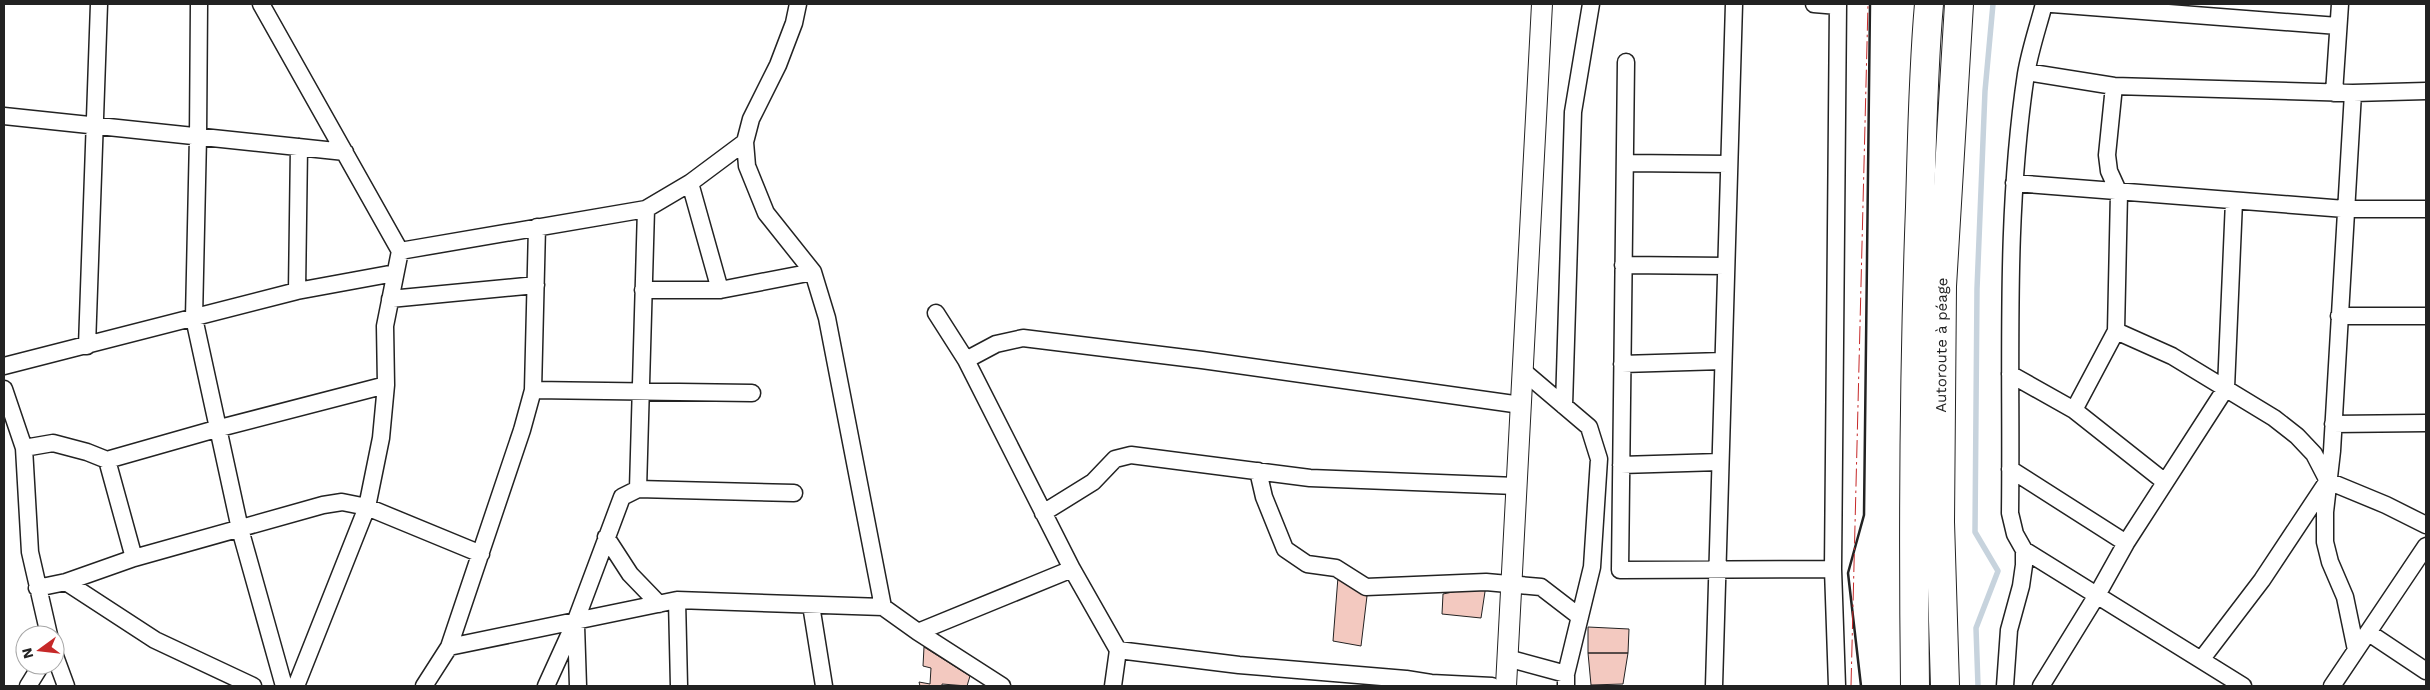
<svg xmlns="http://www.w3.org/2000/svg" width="2430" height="690" viewBox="0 0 2430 690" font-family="'Work Sans',sans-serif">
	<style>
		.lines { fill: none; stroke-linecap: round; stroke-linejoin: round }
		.stream { stroke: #c7d3dd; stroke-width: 5.5 }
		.building { fill: #f3c9c0; stroke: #222 }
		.minor-casing { stroke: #222; stroke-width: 19 }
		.tertiary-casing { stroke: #222; stroke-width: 22 }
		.motorway-casing { stroke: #222; stroke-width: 30 }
		.minor { stroke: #fff; stroke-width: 16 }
		.tertiary { stroke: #fff; stroke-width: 20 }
		.motorway { stroke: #fff; stroke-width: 28 }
		.wall { stroke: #222; stroke-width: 2.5 }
		.power { stroke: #c62828; stroke-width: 1; stroke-dasharray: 18 4 2.5 4; stroke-linecap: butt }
		.labels { text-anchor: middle; stroke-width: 4; stroke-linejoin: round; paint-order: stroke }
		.street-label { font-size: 15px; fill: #222; stroke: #fff }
	</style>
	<rect width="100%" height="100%" fill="#fff"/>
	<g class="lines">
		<!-- stream -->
		<path class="stream" d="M1978,686L1976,628L1998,571L1975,532L1977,289L1985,91L1993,4"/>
	</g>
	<!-- building -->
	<path class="building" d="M1338,577L1367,596L1361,646L1333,641Z
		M1486,585L1481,618L1442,614L1443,594Z
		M1588,627L1629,629L1628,653H1588Z
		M924,647L970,676L967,686L942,684V686H920L919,682L930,684L931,668L923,666Z
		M1588,653H1628L1623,684L1591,685Z"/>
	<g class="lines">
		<!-- minor casing -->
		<g class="minor-casing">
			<path id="minor" d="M199,4L198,137L194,318L240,529L284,686
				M261,4L400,251L385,326L386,385L381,438L367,507L296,686
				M798,4L794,23L778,65L751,119L745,142L747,166L766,213L813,272L827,318L883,607
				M1814,4L1838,6
				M2052,4L2338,26
				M1626,62L1620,570L1833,569
				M2027,72L2114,86L2353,93L2426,91
				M2114,86L2107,155L2109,171L2119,193L2116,331
				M2334,93L2340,4
				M2353,93L2332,451L2325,512V542L2330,562L2345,597L2356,650
				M4,116L345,152
				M1625,163L1729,164
				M690,183L720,290
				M2014,183L2345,209H2426
				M400,251L646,209L690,183L745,142
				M1623,265L1726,266
				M643,290H720L813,272
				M297,291L299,147
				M390,299L536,285
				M936,313L966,360L1072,569L1118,650L1113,686
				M2339,316H2426
				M87,346L99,4
				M966,360L996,344L1023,338L1202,360L1521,405
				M1622,364L1723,361
				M4,366L297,291L395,273
				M1522,370L1589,427L1599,459L1592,567L1566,674V686
				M2010,374L2074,410
				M4,389L24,448L30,552L49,635
				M533,390L537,227
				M1564,406L1573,112L1591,4
				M2333,424L2426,423
				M24,448L53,443L87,452L107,460L216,429L386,385
				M107,460L134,558
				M1621,465L1720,462
				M2010,469L2126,543
				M1258,471L1264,497L1285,549L1307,564L1336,568L1366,587L1486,582L1541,587L1580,617
				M2165,482L2074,410L2116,331L2172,356L2274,418L2297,436L2314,454L2328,481L2386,505L2426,525
				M638,489L646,209
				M1043,513L1093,482L1115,459L1131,455L1310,478L1516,486
				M606,537L630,574L659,604
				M2024,550L2243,686
				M66,582L155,640L253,686
				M37,588L66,582L134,558L323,505L342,502L367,507L481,554
				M677,600L679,686
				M811,605L824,686
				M576,625L578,686
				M918,632L1072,569
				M2369,633L2426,671
				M449,647L677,600L883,607L918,632L1002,686
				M1118,650L1239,665L1406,679L1431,683L1492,686
				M55,656L66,686
				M1507,658L1566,674
				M2201,660L2262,580L2327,482
				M28,686L41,665
				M424,686L449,647L522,430L533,390L752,393
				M546,686L576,620L622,497L638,489L794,493
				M1714,686L1734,4
				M1837,686L1833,569L1838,4
				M2005,686L2009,630L2021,586L2024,565V550L2015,534L2010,513C2012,366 2004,220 2026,74C2030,50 2038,27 2044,4
				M2041,686L2097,595L2126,543L2226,388L2234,201
				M2332,686L2426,546"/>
		</g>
		<!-- tertiary casing -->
		<g class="tertiary-casing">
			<path id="tertiary" d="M1506,686L1542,4"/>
		</g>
		<!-- motorway casing -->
		<g class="motorway-casing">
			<g id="motorway">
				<path d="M1915,686C1913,526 1914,367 1920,207C1922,139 1923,71 1929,4"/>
				<path id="s1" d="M1945,686L1940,522L1942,286L1959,4"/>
			</g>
		</g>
		<!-- minor -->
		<use href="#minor" class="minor"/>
		<!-- tertiary -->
		<use href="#tertiary" class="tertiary"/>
		<!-- motorway -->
		<use href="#motorway" class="motorway"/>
		<!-- wall -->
		<path class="wall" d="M1861,686L1848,573L1864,515L1870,4"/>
		<!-- power -->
		<path class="power" d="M1851,686L1868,4"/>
	</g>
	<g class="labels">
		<!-- street labels -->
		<g class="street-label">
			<text dy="5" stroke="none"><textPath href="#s1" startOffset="341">Autoroute à péage</textPath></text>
		</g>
	</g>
	<!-- border -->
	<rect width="2430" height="690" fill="none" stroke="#222222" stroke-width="10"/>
	<!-- north arrow -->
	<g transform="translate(40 650) rotate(255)"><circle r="24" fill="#ffffff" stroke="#a7a7a7"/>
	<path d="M0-4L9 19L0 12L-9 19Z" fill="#c62828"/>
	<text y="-8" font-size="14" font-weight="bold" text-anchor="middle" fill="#222222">N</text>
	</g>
</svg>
